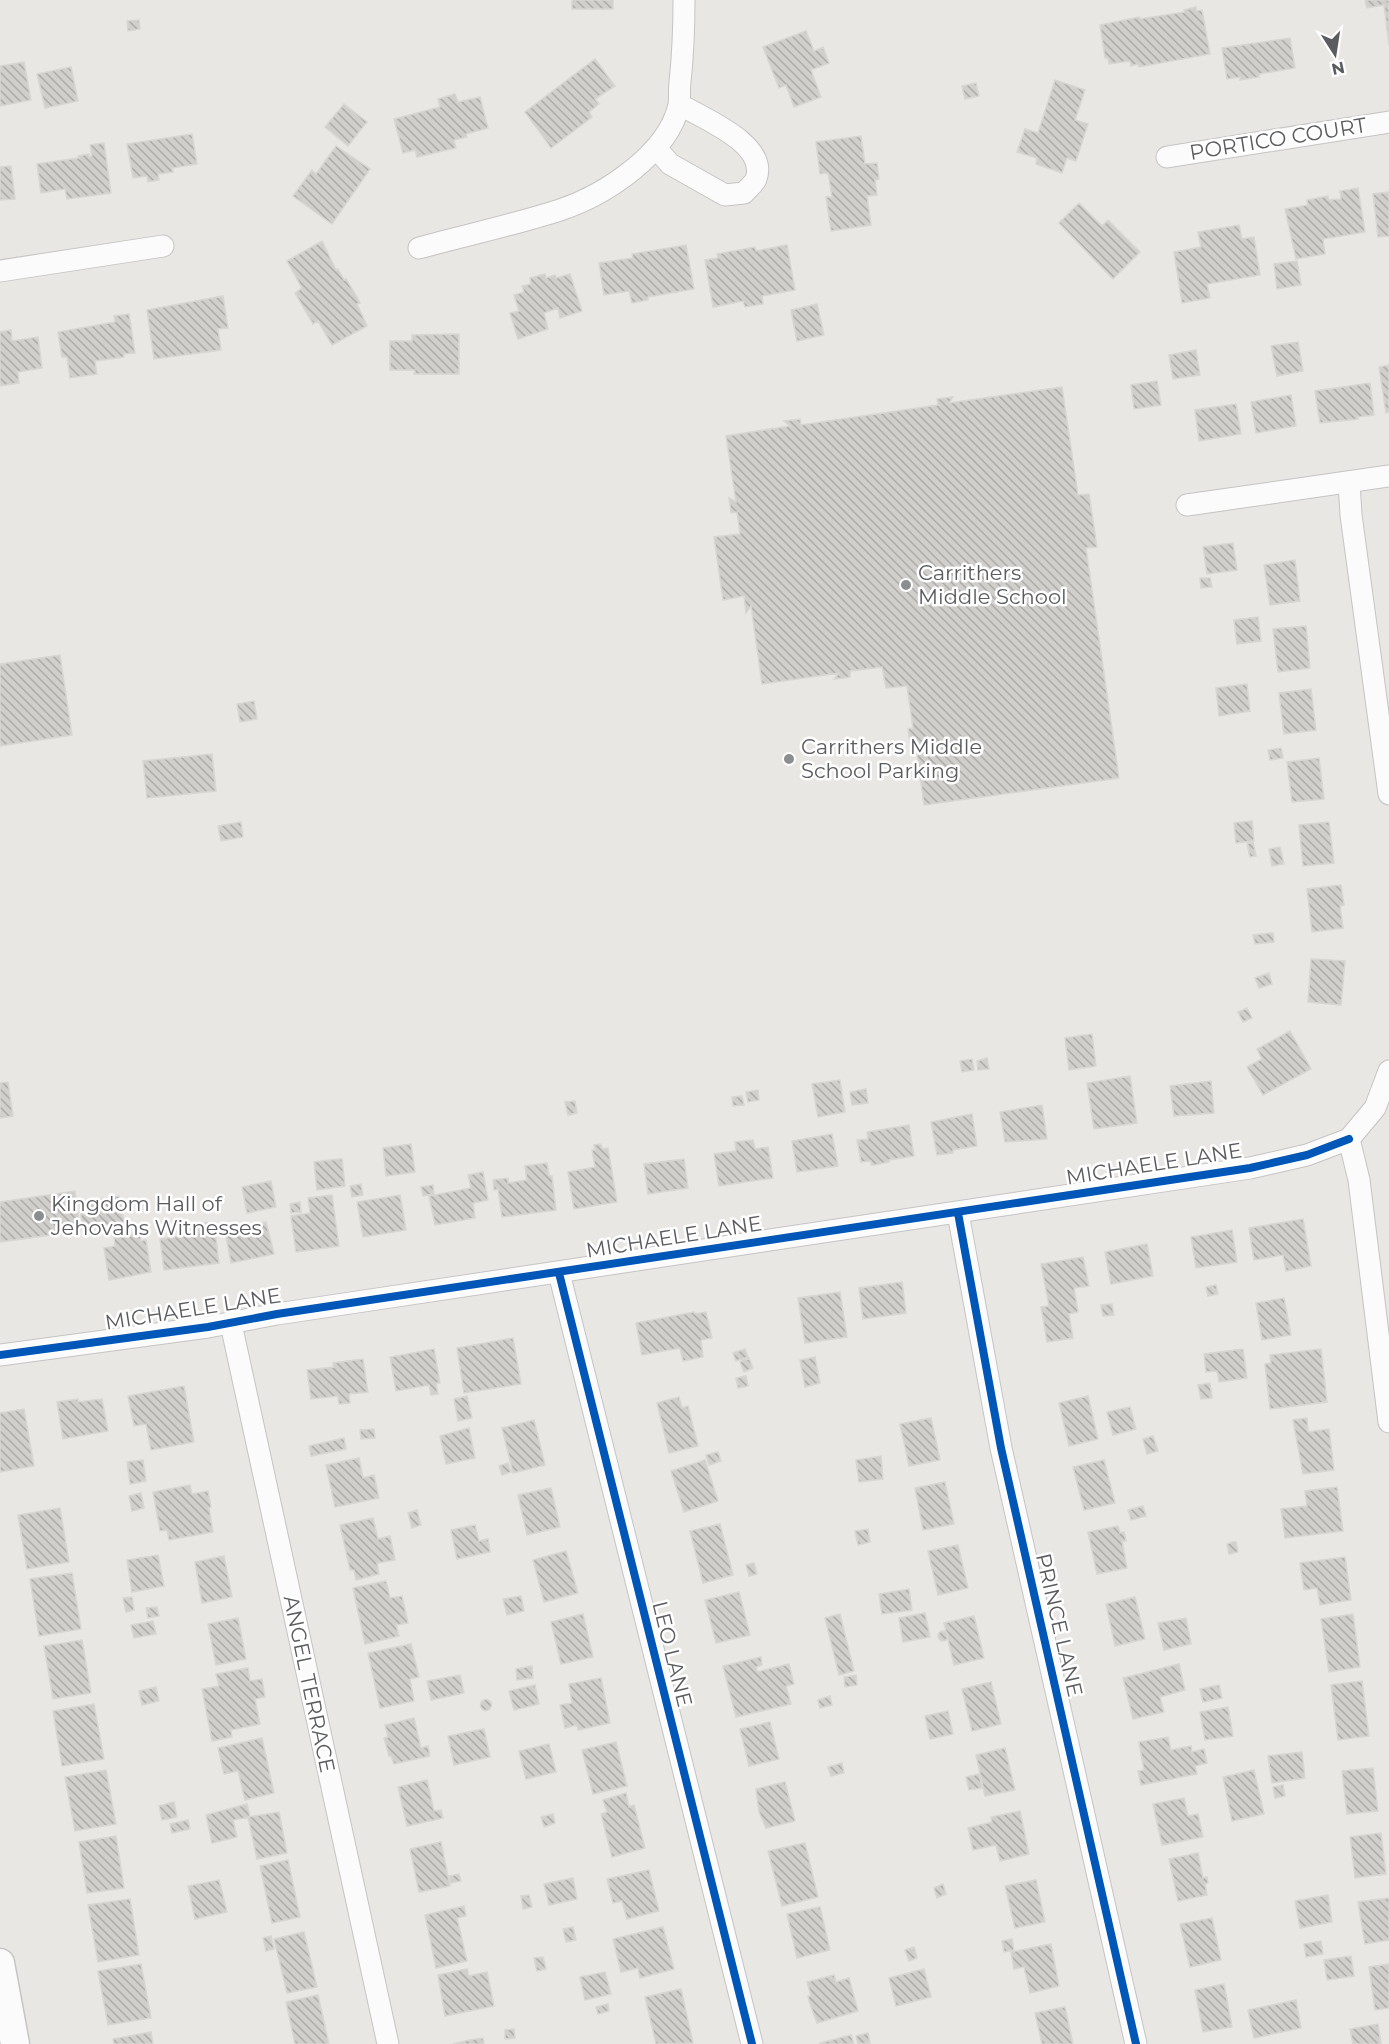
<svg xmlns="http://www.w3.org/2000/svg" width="1389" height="2044" viewBox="0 0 1389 2044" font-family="Montserrat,sans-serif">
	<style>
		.building { fill: url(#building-back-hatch); stroke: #d7d6d2; stroke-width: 1.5 }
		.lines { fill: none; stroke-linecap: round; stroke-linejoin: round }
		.street-casing { stroke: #c4c4c4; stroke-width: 23 }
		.secondary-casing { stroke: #c5c5c5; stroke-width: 31 }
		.street { stroke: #fcfbfb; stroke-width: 21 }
		.secondary { stroke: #fcfbfb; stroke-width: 28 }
		.cycleway-casing { stroke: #fff; stroke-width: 11 }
		.cycleway { stroke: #0057b8; stroke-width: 8 }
		.poi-dot { fill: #8c8d8e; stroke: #fff; stroke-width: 2 }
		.labels { text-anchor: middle; stroke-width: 5; stroke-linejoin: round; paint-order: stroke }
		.street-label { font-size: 21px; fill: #5a5c60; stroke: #fff }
		.poi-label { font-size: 21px; fill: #5a5c60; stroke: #fff; text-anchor: start }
	</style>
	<defs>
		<pattern id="building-back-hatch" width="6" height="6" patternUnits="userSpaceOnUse" patternTransform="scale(1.5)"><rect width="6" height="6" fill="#d0cfcc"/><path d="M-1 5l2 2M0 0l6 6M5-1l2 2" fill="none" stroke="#acaba9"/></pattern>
	</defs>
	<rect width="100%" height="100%" fill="#e9e7e3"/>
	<!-- building -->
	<path class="building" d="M572,0H613V9H572Z
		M1365,0H1389V45L1384,5L1367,8Z
		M1196,7V11L1202,10L1210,54L1139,67L1138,64L1131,66L1130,61L1109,64L1108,58H1105L1100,25L1139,17L1140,19L1185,12L1184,10Z
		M139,20L140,29L128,31L127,21Z
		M806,31L814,51L823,47L829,63L811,70L821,97L794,107L786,85L779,88L763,47Z
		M1290,38L1295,68L1259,74V77L1252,78L1240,80V77L1227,79L1222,48Z
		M595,59L615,86L595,99L599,104L589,112L592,117L551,148L525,112Z
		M24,62L31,100L0,106V66Z
		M71,67L78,101L45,108L37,74Z
		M1055,80L1085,90L1075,120L1088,124L1076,161L1067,158L1062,173L1036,164L1037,158L1017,152L1025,129L1038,133Z
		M976,83L979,96L965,99L962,86Z
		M455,94L458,102L480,97L488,128L466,134L467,137L454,140L456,148L417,157L415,150L403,153L394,119L440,107L438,99Z
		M344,104L367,122L348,146L325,127Z
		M192,134L197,164L172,168L173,172L158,174L159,180L148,182L147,176L133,178L127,144Z
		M861,136L865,164L877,163L879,179L875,180L877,195L867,196L871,225L831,231L826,197H832L828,173L820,174L816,142Z
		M104,143L111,193L67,199L65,189L41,193L37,164L79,158L78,156L89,154V157L92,156L90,145Z
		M336,146L370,169L332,224L293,196L312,170L316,174Z
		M11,166L15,199L0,200V167Z
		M1358,188L1365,232L1323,239L1325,254L1296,259L1285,209L1308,205L1307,200L1328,196V200L1341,199L1340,191Z
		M1389,192V236L1378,237L1373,194Z
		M1079,203L1102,226L1108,220L1140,252L1113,279L1059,223Z
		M1239,225L1242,239L1254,237L1260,275L1207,284L1210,298L1182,303L1174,252L1201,247L1198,232Z
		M322,241L336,270L338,269L344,280L346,279L357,297L360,303L357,304L367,326L332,345L318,321L313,324L295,293L302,288L287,261Z
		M686,245L694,289L648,297V300L632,303L629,291L604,295L599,263L633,258L632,254Z
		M787,245L795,290L762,296L763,304L745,307L743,301L713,307L705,260L718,258L717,254L755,247L756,251Z
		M1297,261L1301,285L1277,289L1274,264Z
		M545,274L546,278L555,275L556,278L570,274L582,311L560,318L558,308L544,313L548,329L518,339L510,313L519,311L514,295L524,292L522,286L531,284L530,278Z
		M223,296L228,328L218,329L221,350L154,359L147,310Z
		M817,304L824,335L797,341L791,310Z
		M129,314L135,353L124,354V357L95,361L97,374L70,378L67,357H62L58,332L115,322L114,316Z
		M11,330L12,341L38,337L42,368L18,372L19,383L0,386V332Z
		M459,334V374H414L415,370H390V341H412V335Z
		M1298,342L1303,371L1277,376L1271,346Z
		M1196,350L1200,375L1173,379L1169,355Z
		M1389,365V412L1386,413L1379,367Z
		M1157,381L1161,405L1134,409L1131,385Z
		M1370,383L1374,415L1357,417L1358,419L1320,423L1315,391Z
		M1062,387L1078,495L1089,494L1097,547L1086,548L1119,778L924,805L915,738L910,744L908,729L913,728L907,686L886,688L882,667L850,671V677L844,678L834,679L839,673L762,684L751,606L746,613L744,596L723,600L714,537L740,534L737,512L731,513L729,498L736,502L726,436L790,426L784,421L800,419L801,425L938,405L937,399L953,397L949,403Z
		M1291,395L1296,426L1256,433L1251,402Z
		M1236,404L1241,434L1199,441L1195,410Z
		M1233,543L1237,570L1207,574L1203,547Z
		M1295,560L1300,601L1270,605L1264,565Z
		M1200,578H1210L1212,587L1201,588Z
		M1258,617L1261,641L1237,644L1234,620Z
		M1306,626L1310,668L1278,672L1273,629Z
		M60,655L72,735L0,746V664Z
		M1247,684L1250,711L1219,716L1216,688Z
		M1311,689L1316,730L1284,734L1279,693Z
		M254,701L257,719L240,722L237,704Z
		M1281,748L1283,758L1270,760L1268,750Z
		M212,754L216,791L147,798L143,761Z
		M1319,758L1324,799L1292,802L1287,762Z
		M1252,821L1254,841L1236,843L1234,823Z
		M241,822L243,837L221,841L218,826Z
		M1329,822L1334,863L1303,866L1299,825Z
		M1253,842L1256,856L1250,857L1247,844Z
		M1280,847L1284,864L1272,866L1269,849Z
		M1341,885L1344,905L1340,906L1343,928L1312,932L1307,889Z
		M1273,933L1274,942L1255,944L1253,935Z
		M1311,959L1345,961L1341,1005L1308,1002Z
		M1269,973L1272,984L1259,988L1255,978Z
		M1247,1008L1252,1018L1243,1022L1238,1012Z
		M1290,1031L1311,1069L1263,1095L1247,1067L1262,1059L1257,1049Z
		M1092,1034L1096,1066L1069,1070L1065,1038Z
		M987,1058L989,1069L978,1070L977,1061Z
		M972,1059L974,1070L962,1072L960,1061Z
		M1130,1076L1137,1123L1094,1129L1087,1083Z
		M840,1080L845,1112L818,1117L812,1084Z
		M1211,1081L1214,1113L1174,1116L1170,1086Z
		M8,1082L13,1116L0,1118V1083Z
		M866,1089L868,1103L852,1105L850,1092Z
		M758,1090L759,1100L748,1102L746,1092Z
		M742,1096L744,1105L733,1106L732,1097Z
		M575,1101L577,1113L568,1115L565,1102Z
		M1042,1105L1047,1139L1005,1142L1000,1112Z
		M972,1114L977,1146L953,1150V1153L937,1155L931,1122Z
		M909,1125L914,1156L889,1160V1162L874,1165H871V1161L861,1162L857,1140L868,1139L867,1132Z
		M832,1134L838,1166L797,1172L792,1141Z
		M753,1140L755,1149L768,1147L773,1178L719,1186L714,1154L736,1151L735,1142Z
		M411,1144L415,1172L386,1176L383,1148Z
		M601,1144L602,1149L608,1148L617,1202L574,1209L568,1172L595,1167L592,1150H595L594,1145Z
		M339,1159H342L345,1186L317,1190L314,1162Z
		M684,1159L688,1188L648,1194L644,1164Z
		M547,1163L549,1176H552L556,1210L502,1217L498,1189L494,1190L493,1180L508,1178V1183L527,1180L525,1166Z
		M483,1172L488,1200L473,1203L475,1218L435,1225L429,1196L471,1188L468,1175Z
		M271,1181L276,1207L247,1213L242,1187Z
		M361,1184L363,1195L352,1197L350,1186Z
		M433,1185L434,1194L423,1196L421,1187Z
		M75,1191L80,1231L0,1242V1202Z
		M332,1195L339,1246L296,1252L291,1216L310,1213L308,1198Z
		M400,1195L406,1230L363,1237L357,1202Z
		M119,1196L124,1222L83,1229L79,1202Z
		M300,1202L301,1212L291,1213L290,1204Z
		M1303,1219L1311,1266L1286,1271L1283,1255L1254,1260L1249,1228Z
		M214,1222L219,1263L164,1270L160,1239L198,1234L197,1224Z
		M266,1222L274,1254L231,1263L225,1231Z
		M1232,1230L1237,1262L1196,1268L1191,1237Z
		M140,1233L141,1241L146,1240L151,1272L109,1280L104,1248L115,1246L114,1237Z
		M1147,1244L1153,1276L1111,1284L1105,1252Z
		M1083,1257L1089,1286L1074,1288L1078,1312L1069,1314L1073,1338L1047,1342L1041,1307L1049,1306L1041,1264Z
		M902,1282L906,1313L863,1319L859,1288Z
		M1216,1285L1218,1294L1208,1296L1206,1287Z
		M840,1292L847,1337L805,1343L798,1298Z
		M1284,1298L1291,1335L1262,1340L1256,1303Z
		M1112,1304L1114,1315L1103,1316L1101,1305Z
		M694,1312L695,1314L706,1312L712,1338L701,1340L703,1357L683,1361L680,1348L642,1355L636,1323Z
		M513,1338L521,1384L464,1393L457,1348Z
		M434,1349L440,1383H436L438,1394L431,1395L429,1385L396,1391L390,1357Z
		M745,1349L748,1357L736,1361L733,1353Z
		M1243,1349L1247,1378L1219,1382L1217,1371L1206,1372L1204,1354Z
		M1321,1349L1327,1402L1270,1409L1265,1364L1271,1363L1270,1355Z
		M815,1357L820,1383L805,1387L800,1360Z
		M749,1358L753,1368L744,1372L740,1362Z
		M363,1359L368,1392L349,1394L350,1403L339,1404L338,1396L311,1399L307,1370L334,1367L333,1363Z
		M746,1376L748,1386L738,1388L736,1378Z
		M1210,1383L1212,1398L1201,1399L1198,1385Z
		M184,1386L194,1442L151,1450L146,1424L134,1426L128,1396Z
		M467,1396L472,1418L458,1421L454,1399Z
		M1088,1396L1098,1439L1069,1446L1059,1403Z
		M679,1397L682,1408L688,1406L698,1446L669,1453L657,1403Z
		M78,1399V1402L102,1399L108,1431L63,1439L57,1402Z
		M1130,1407L1136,1429L1113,1435L1107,1412Z
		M24,1409L34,1466L0,1472V1413Z
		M931,1418L940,1460L909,1466L900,1424Z
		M1307,1418L1308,1432L1329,1429L1334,1470L1303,1474L1293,1420Z
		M534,1420L545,1465L513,1473L502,1428Z
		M469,1428L475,1458L446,1464L440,1436Z
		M374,1429L375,1438L361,1439L360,1430Z
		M1153,1436L1158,1451L1147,1454L1143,1439Z
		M344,1438L346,1449L311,1456L309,1446Z
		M718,1452L721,1461L709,1465L706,1455Z
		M881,1456L883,1479L859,1482L856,1460Z
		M359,1458L363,1478L374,1475L379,1498L335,1507L326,1465Z
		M143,1460L146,1481L130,1484L127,1462Z
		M705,1460L718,1501L684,1512L671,1471Z
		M1104,1460L1115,1503L1084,1510L1073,1467Z
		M508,1463L511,1472L502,1475L499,1466Z
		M945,1482L954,1524L923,1530L915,1488Z
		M190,1485L192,1494L208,1491L211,1507L209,1508L213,1532L169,1540L167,1530L160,1531L153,1492Z
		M1337,1487L1343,1531L1285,1538L1281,1509L1307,1506L1305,1491Z
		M551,1488L560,1527L527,1535L518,1495Z
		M141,1493L144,1508L132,1511L129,1496Z
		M1143,1506L1146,1516L1131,1520L1128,1510Z
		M60,1508L69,1562L27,1569L18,1515Z
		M417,1510L421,1525L412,1528L408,1513Z
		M373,1518L378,1539L390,1536L395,1560L377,1563L379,1574L356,1580L354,1570H350L340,1525Z
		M720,1524L733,1575L703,1583L690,1531Z
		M475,1525L479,1541L488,1539L490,1552L457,1559L451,1530Z
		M1118,1526L1120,1533L1124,1532L1126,1541H1122L1127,1568L1097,1574L1088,1532Z
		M868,1529L870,1542L858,1545L855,1531Z
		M1233,1542H1236L1238,1552L1229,1554L1227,1544Z
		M958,1545L968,1588L938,1595L928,1551Z
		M566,1551L578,1593L544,1602L533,1560Z
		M158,1555L164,1586L132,1592L127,1560Z
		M224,1556L232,1597L202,1603L195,1562Z
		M1345,1557L1351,1600L1320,1605L1317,1588L1304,1590L1300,1563Z
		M754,1563L757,1574L749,1576L746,1565Z
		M72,1573L81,1629L39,1636L30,1579Z
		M386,1581L390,1598L402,1596L408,1623L396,1625L399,1636L365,1644L353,1588Z
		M909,1589L912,1610L882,1614L879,1594Z
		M739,1592L750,1635L716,1643L705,1600Z
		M521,1596L524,1611L507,1615L503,1599Z
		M132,1597L134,1610L126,1612L123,1598Z
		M1135,1597L1145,1639L1115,1646L1106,1604Z
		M157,1607L159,1616L148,1618L146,1608Z
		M925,1613L930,1637L903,1642L899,1618Z
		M583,1614L593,1657L561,1664L551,1622Z
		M840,1614L854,1671L839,1675L825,1618Z
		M1353,1614L1360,1667L1329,1672L1321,1619Z
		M974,1616L984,1658L954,1665L944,1623Z
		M238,1618L246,1659L216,1665L208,1624Z
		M1186,1618L1191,1644L1164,1650L1158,1623Z
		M153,1621L156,1634L134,1638L131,1625Z
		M938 1636a5 5 0 1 1 10 0a5 5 0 1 1-10 0Z
		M82,1640L91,1693L53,1699L44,1646Z
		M411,1644L419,1677L410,1679L414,1701L380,1708L368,1653Z
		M761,1657L762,1665L756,1667L757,1672L789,1664L794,1684L786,1686L791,1704L736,1717L723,1666Z
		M1179,1664L1185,1690L1160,1697L1164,1712L1133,1719L1123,1678Z
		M532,1666L533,1678L517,1680L516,1669Z
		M248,1668L250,1681L262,1679L265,1697L255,1699L260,1724L231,1730L232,1737L212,1741L202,1689L219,1686L216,1674Z
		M460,1675L464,1693L431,1700L427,1681Z
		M856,1675L857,1685L845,1687L844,1677Z
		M601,1678L610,1723L578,1730L577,1725L565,1728L560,1705L572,1703L569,1684Z
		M1362,1681L1369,1736L1338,1740L1331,1685Z
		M991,1682L1001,1724L972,1731L962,1689Z
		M535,1685L539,1704L514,1710L509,1691Z
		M1219,1685L1222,1698L1203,1702L1200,1689Z
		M156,1687L159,1701L142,1705L139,1691Z
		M830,1696L832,1705L820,1708L818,1700Z
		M480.5 1705a5.5 5.5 0 1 1 11 0a5.5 5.5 0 1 1-11 0Z
		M94,1704L104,1759L62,1766L53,1711Z
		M1228,1707L1233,1736L1205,1740L1200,1712Z
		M948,1711L953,1734L930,1739L925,1716Z
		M414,1718L421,1748L428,1746L430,1756L394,1764L391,1756H389L386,1745L384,1738L388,1737L385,1725Z
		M770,1722L779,1759L749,1766L740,1729Z
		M484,1729L490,1757L454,1765L448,1736Z
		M1168,1737L1171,1750L1191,1746L1192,1752L1204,1749L1207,1763L1195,1766L1197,1774L1141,1785L1138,1771L1144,1770L1139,1742Z
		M262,1738L274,1793L245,1800L238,1771L224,1774L218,1748Z
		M616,1742L627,1786L593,1794L582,1750Z
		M549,1744L556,1772L526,1779L519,1751Z
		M1005,1748L1015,1790L985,1796L976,1755Z
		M1302,1752L1305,1778L1272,1783L1268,1756Z
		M842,1763L844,1773L831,1776L828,1767Z
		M1373,1768L1378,1811L1347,1814L1342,1771Z
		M106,1770L116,1824L75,1831L65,1777Z
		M1254,1770L1264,1814L1232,1821L1223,1777Z
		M979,1774L982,1788L969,1790L966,1777Z
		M427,1780L434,1811L441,1810L443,1818L407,1826L398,1787Z
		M785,1782L795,1821L766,1828L759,1812L756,1789Z
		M1283,1785L1285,1796L1275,1798L1273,1787Z
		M626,1793L629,1807L634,1805L645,1848L612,1857L601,1814L607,1812L603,1800Z
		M1184,1798L1188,1816L1198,1814L1203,1837L1162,1845L1153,1804Z
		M174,1802L177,1817L162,1820L159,1806Z
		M247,1804L250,1817L233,1820L237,1837L212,1843L206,1815Z
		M1020,1811L1029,1854L1000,1861L996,1845L973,1850L968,1828L992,1822L991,1817Z
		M279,1812L287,1853L257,1859L248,1817Z
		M553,1814L555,1823L544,1827L541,1817Z
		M188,1820L190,1829L172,1833L170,1824Z
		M1381,1833L1386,1874L1355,1878L1350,1837Z
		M116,1836L124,1888L87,1893L79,1842Z
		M441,1842L450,1886L419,1892L410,1849Z
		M805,1843L818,1897L782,1906L768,1851Z
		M1198,1853L1203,1878L1207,1877L1208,1883L1205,1884L1207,1895L1178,1901L1169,1859Z
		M288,1860L300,1917L272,1923L260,1866Z
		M649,1870L659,1911L627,1919L622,1901L613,1903L607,1879Z
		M459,1874L461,1881L451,1883L449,1876Z
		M573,1878L577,1899L549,1905L544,1884Z
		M219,1880L227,1912L195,1919L188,1886Z
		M1036,1880L1045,1922L1015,1928L1005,1886Z
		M943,1884L946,1894L937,1898L934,1888Z
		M529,1895L532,1907L523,1909L521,1896Z
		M1328,1895L1332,1922L1300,1928L1295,1901Z
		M1389,1898V1940L1365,1944L1358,1902Z
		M130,1899L139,1955L98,1962L88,1905Z
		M464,1906L466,1916L457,1918L467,1961L436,1968L425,1915Z
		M820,1907L830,1950L797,1958L787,1914Z
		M1212,1918L1221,1960L1190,1967L1180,1924Z
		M573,1927L576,1940L566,1942L563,1929Z
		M663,1927L674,1969L640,1978L638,1968L621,1972L613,1939Z
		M304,1932L317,1987L287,1993L274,1939Z
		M271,1936L274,1949L266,1951L263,1938Z
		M1012,1939L1014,1950L1004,1952L1002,1941Z
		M1321,1941L1323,1954L1306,1957L1304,1944Z
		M1051,1944L1059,1986L1030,1993L1024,1967L1014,1969L1011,1952Z
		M914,1947L917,1958L909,1961L905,1950Z
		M1351,1956L1354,1976L1327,1980L1324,1960Z
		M543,1957L546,1969L537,1971L534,1958Z
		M141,1964L151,2018L108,2025L98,1971Z
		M1389,1964V2008L1375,2010L1369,1967Z
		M467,1969L469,1976L487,1972L494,2006L445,2016L438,1975Z
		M924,1969L931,1997L896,2006L889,1978Z
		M605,1972L611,1994L585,2000L580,1977Z
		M834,1975L836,1982L849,1978L858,2011L817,2023L809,2001L808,1996H811L807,1982Z
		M1224,1984L1232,2027L1203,2032L1195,1990Z
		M681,1989L693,2043L656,2044L645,1997Z
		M318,1995L329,2044H295L286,2002Z
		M1296,2000L1301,2028L1254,2038L1248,2010Z
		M608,2004L609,2011L598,2014L596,2007Z
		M1065,2007L1073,2044H1042L1035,2013Z
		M1378,2024L1381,2044H1353L1350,2029Z
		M514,2029L515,2038L505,2039V2030Z
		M151,2032L153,2044H114L113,2039Z
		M868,2033L870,2043L858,2044L856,2036Z
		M851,2035L854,2044H820V2043Z
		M483,2038L484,2044H453L469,2040Z"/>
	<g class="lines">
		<!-- street casing -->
		<g class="street-casing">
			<path id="street" d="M656,148L670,164L725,195L744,193C747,189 754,184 756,179C769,144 702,118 679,104
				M1167,157L1389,122
				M419,248C466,235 514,225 560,210C605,195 668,154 679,105C680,97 679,89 680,82C683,54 684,28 684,0
				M0,271L163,246
				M1349,482L1351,515L1389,794
				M1187,505L1389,476
				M1389,1071L1375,1108L1349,1139L1359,1180L1389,1422
				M958,1213L1001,1448L1136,2044
				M559,1273L752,2044
				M231,1324L388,2044
				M0,1355L208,1327L277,1314L1250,1168L1307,1155L1349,1139"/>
		</g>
		<!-- secondary casing -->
		<g class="secondary-casing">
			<path id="secondary" d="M0,1963L15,2044"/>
		</g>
		<!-- street -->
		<use href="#street" class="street"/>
		<!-- secondary -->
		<use href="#secondary" class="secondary"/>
		<!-- cycleway casing -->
		<g class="cycleway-casing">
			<path id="cycleway" d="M958,1213L1001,1448L1136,2044
				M559,1273L752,2044
				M0,1355L208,1327L277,1314L1250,1168L1307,1155L1349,1139"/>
		</g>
		<!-- cycleway -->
		<use href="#cycleway" class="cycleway"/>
	</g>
	<!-- markers -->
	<g class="poi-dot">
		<circle cx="906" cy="585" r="6"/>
		<circle cx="789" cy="759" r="6"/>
		<circle cx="39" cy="1216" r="6"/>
	</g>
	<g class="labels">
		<!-- street labels -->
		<g class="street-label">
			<text transform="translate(1278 139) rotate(-9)" y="7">PORTICO COURT</text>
			<text transform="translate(1154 1164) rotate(-9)" y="7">MICHAELE LANE</text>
			<text transform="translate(674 1237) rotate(-9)" y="7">MICHAELE LANE</text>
			<text transform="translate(193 1309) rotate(-9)" y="7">MICHAELE LANE</text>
			<text transform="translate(1059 1625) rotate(77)" y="7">PRINCE LANE</text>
			<text transform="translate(672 1654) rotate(76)" y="7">LEO LANE</text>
			<text transform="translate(309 1684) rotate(78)" y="7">ANGEL TERRACE</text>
		</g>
		<!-- poi labels -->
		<g class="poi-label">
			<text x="918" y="580">Carrithers<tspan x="918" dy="24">Middle School</tspan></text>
			<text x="801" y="754">Carrithers Middle<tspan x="801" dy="24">School Parking</tspan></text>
			<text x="51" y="1211">Kingdom Hall of<tspan x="51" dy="24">Jehovahs Witnesses</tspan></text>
		</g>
	</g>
	<!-- north arrow -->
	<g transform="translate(1335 54) rotate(168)" stroke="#ffffff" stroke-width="4.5" paint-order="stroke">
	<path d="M0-4.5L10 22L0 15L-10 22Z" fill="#5a5c60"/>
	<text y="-9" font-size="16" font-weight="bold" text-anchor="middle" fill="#5a5c60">N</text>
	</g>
</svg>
